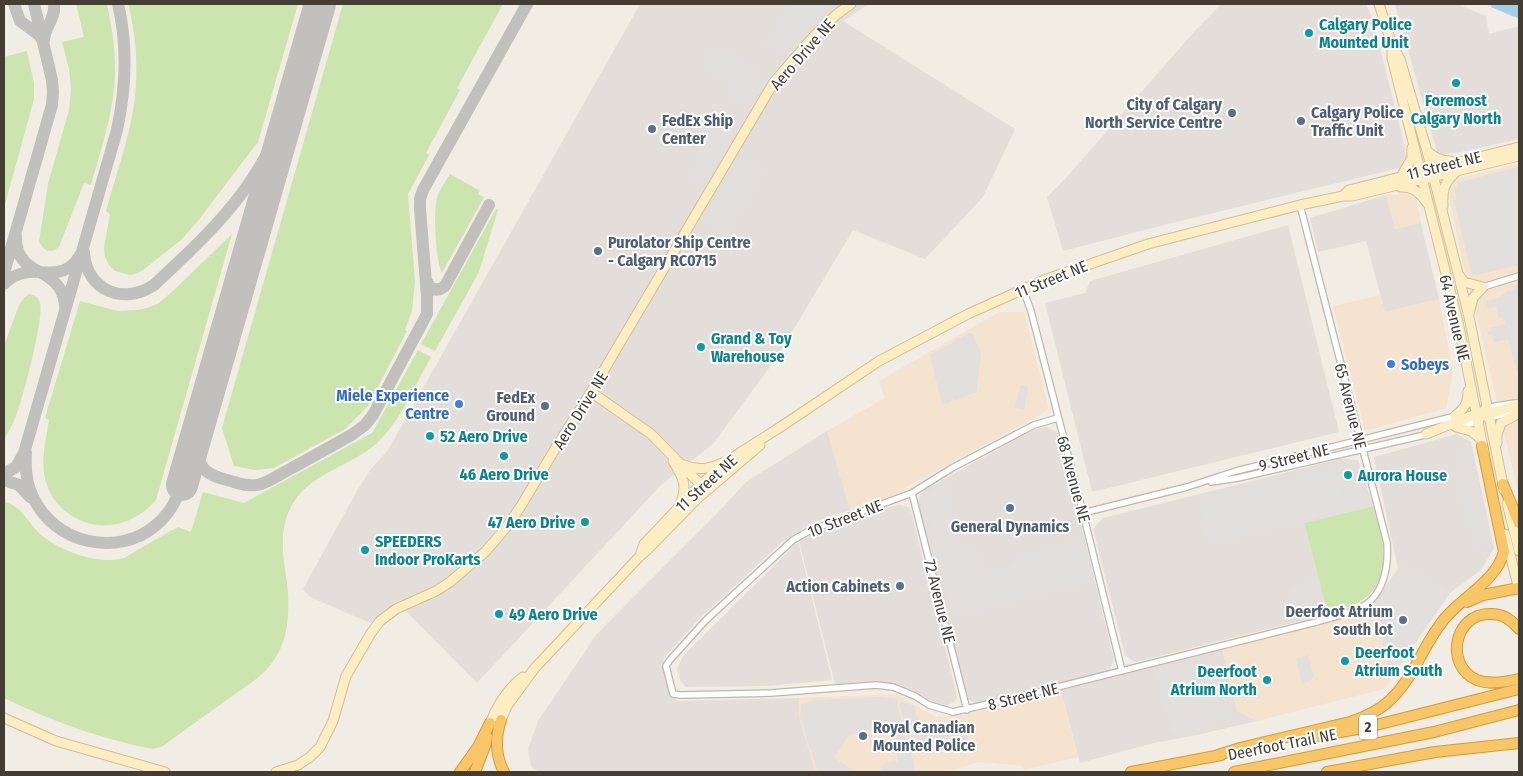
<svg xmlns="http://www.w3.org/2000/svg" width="1523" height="776" viewBox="0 0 1523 776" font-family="'Fira Sans Condensed',sans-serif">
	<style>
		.commercial { fill: #f3e3cf }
		.industrial { fill: #e3ded9 }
		.green { fill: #cce4ae }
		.parking { fill: #e2dfdc }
		.water { fill: #a2cfec }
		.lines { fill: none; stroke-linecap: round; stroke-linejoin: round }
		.taxiway { stroke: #c2c0bc; stroke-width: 12 }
		.runway { stroke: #c2c0bc; stroke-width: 32 }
		.street-casing { stroke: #bfb7aa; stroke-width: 8 }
		.secondary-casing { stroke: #cfbf95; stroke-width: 11 }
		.highway-casing { stroke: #d59a39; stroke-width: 12 }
		.street { stroke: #fff; stroke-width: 5.5 }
		.secondary { stroke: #fcedc3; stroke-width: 9 }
		.highway { stroke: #f7c669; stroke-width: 10 }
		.culture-dot { fill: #0f9aa8; stroke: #fff; stroke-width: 2 }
		.service-dot { fill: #5c6f8a; stroke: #fff; stroke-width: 2 }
		.shop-dot { fill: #3f7fe0; stroke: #fff; stroke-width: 2 }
		.labels { text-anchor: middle; stroke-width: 4; stroke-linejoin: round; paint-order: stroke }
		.shield { fill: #fff; stroke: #7b7771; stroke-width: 1 }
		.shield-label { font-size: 15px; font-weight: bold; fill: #433d34 }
		.culture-label { font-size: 16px; font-weight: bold; fill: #0d838f; stroke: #fff; text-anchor: start }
		.street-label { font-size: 16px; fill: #433d34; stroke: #fff }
		.service-label { font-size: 16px; font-weight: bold; fill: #4e5e75; stroke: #fff; text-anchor: end }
		.shop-label { font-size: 16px; font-weight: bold; fill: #366cbe; stroke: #fff; text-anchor: start }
	</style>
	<rect width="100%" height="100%" fill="#f1ede4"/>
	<!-- commercial -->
	<path class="commercial" d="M1519,164V496L1475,308L1468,287L1449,196L1451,184L1456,179Z
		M1415,194L1421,223L1395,229L1386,195Z
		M1380,295L1385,312L1439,299L1453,372L1446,408L1365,431L1333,306Z
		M999,312H1024L1049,409L1038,416L906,487L903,492L850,510L827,431L885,398L879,381Z
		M1371,607L1375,612L1391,678L1384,689L1257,721L1237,711L1222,648L1357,614Z
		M1061,690L1078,757L1024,770L1023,766L978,762L948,772H815L799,716V698L895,694L936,717L966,715Z"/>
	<!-- industrial -->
	<path class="industrial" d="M640,4H869L843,21L1015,129L983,197L925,259L853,230L777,357L713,444L660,486L477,683L400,605L370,623L310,597L303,589L358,489L371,469L388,450Z
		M1221,4H1366L1373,20L1405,147L1407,166L1168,224L1063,251L1047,197L1065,179L1193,33Z
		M1395,4H1456L1486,16L1489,34L1519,26V139L1461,152L1438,155Z
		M1386,195L1395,229L1421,223L1439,299L1385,312L1366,241L1318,252L1310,218Z
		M1288,225L1339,432L1092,492L1045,303L1085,293L1090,281Z
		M1047,427L1057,432L1061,442L1114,660L1109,670L975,703L965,698L949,623L918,503L920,495L926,489L1024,435L1037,429Z
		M827,431L850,510L811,523L779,545L699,619L663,659L670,695L678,701L799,698V716L815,772H540L531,767L528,749L538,721L596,635L722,508L746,482Z
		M1457,434L1471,442L1494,548L1481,570L1450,593L1391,678L1375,612L1371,607L1398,569L1374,457Z
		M1341,459L1358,460L1373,506L1304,523L1328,614L1135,662L1125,655L1093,529L1103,518Z
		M896,505H901L908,507L911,511L956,691L957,698L953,703L946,705L936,704L911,689L897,684L875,681L835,684L799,541L826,528Z
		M798,542L832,680L767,686L686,687L680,680L677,669L683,656Z
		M1222,648L1237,711L1257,721L1197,735L1154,743L1080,763L1061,690Z"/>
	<!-- green -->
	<path class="green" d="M76,4H107C111,24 115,44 115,65C116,106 102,146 91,185L84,183L59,247C50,254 44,251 39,242L48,184L69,110L71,89L69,69L62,42L84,37Z
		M128,4H298L258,142L197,222L181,240L143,270L136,274L130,275L115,271L109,265L105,257L104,248L110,214L106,211C115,178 127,145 133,111C139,75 137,38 128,4Z
		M343,4H503L457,88L460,90L426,153L429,155L408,194L415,281L412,311L405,330L407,331L368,406L345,429L274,468L255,470L234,466L222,428Z
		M27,51L34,83V99L4,208V57Z
		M450,174L480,191L478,194L484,197L442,273C436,264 433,210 437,198C439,190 446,181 450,174Z
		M496,209L498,210L479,272L435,351L421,344Z
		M232,234L156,500C132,528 93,535 64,510C56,503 50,495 47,485C39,464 46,441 49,420L45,418L80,301L118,311L138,310L150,307L159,303L174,290Z
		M29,294C35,295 38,297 40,303C44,319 23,398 16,416C13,424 8,432 4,440V346L19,305L24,298Z
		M418,350L431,357C414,387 398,428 371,448C344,468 309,475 292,505C278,530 283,557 287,583C290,608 289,639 274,660C264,676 246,686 231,697C208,713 186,729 163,746L153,749C101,739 51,721 4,698V502C21,505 27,521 38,532C56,550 99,566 124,558C129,556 135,551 141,548C153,541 165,534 178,527L191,532L203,492L244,503L372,433Z
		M1373,506C1377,523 1385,542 1384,559C1383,594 1357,607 1328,614L1304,523Z"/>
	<!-- parking -->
	<path class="parking" d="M791,4H831L779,56L769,46L766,49L760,43L780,22L777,18Z
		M718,46L758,68L756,72L760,74L743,105L727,96L733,85L704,69L706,65L703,63L711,47L716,50Z
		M717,99L737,116L701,180L698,178L690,180L687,178L706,145H704L702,148L692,143Z
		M742,155L766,169L728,235L723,232L721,235L707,226L708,223L704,220Z
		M1519,167V265L1472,276L1454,200L1457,199L1454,188L1458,187L1457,183Z
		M1519,284V370L1517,371L1508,339L1494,342L1492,335L1488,336L1487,332L1491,331L1490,328L1506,324L1503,317L1499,318L1496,307L1488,308L1486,301L1496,299L1508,291L1515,290L1514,285Z
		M969,333L973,334L981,355L976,392L954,401L953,399L948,403L942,404L930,355Z
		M1020,385L1028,387L1024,410L1015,408Z
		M1467,445L1474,475L1476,503L1487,545L1475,548L1457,479L1462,478L1454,448Z
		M1336,468L1347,510L1209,545L1197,500Z
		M1361,480L1368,505L1349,510L1343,485Z
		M947,482L954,508L951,509L959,548L975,545L982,573L1012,565L1016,556L1083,537L1094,582L956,617L953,613L923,499Z
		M1404,563L1447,590L1392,678L1374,606Z
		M1317,578L1325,607L1309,612L1306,608L1296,611L1291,589L1296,587V584Z
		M1308,655L1314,677L1306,683L1302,684L1296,659Z
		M1213,661L1216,664L1231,718L1206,724L1207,728L1172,734L1156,673L1191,665L1192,666Z
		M881,697L896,699L916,772H882L880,770L886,763L898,761L891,723L849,735L834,758L853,770L854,772H818L800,717L801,704L815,700Z
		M903,702L914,706L921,730L950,723H964L969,743L962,744L959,736L915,747L910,744L899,704Z"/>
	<!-- water -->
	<path class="water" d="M1492,4H1519V17L1517,18L1491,7Z"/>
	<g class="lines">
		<!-- taxiway -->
		<path class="taxiway" d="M14,4L20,21L39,35L42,40
			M44,40C45,26 56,18 54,4
			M84,252C86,290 123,306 154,285C185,256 216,228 242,193C262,167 276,136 291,106
			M4,273L52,105L53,92L52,80L34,4
			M426,280L430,287C435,291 440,290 445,286L489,205
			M4,284C14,274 25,271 40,272C24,265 15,254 16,236
			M65,306C64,289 55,280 40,272C57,274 71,272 80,255
			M197,435C197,469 202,474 234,482C243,485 252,487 261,484C272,480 282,473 292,468C312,457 332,446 353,434L365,425L373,415L427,314V296L420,209V199L423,190L527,4
			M26,453C25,468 26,483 33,497C54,543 116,558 155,526C169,515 176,501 182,485
			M4,474L16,467L24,453L117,130C126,88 128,46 118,4
			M4,480L19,485L30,497"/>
		<!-- runway -->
		<path class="runway" d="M182,485L320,4"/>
		<!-- street casing -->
		<g class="street-casing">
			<path id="street" d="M1483,287L1519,276
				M1023,289L1031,311L1083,513L1122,671
				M1484,408L1515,403
				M1058,418L1034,425L952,468L912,493L809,531L793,540L706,620L669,661L666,666L673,694L681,695L771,693L876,685L893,687L915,696L929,705L953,712L1010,699L1316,622C1330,618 1344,615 1357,609C1383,599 1389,568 1387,543L1300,205
				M1488,418L1516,412
				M1457,427L1480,421
				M1211,482L1238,478L1429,434
				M912,493L967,710
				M1083,513L1187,487L1236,471L1456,416"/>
		</g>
		<!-- secondary casing -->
		<g class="secondary-casing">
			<path id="secondary" d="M1379,4L1392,45L1400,59L1427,151L1469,317L1504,490
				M1392,48V58L1458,322L1484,452
				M1427,151C1435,158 1441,161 1451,161
				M1402,175L1412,158V148
				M1401,187C1414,187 1420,193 1427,203
				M1343,196L1349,190L1519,147
				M1443,206C1442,192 1444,182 1455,173
				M1458,274L1464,282L1483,287
				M1469,314L1473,298L1483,287
				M591,392L651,434L705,489
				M1455,416C1465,408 1468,403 1468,391
				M1484,416L1519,404
				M1456,427L1471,431L1481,439
				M1426,434L1481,412
				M1497,443V435L1501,423L1519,413
				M673,461C682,476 688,485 681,502
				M684,465C698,471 709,469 722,463
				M1507,503L1519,551
				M1505,534L1519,590
				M640,556L644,544L701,484L735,456L785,424L879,361L968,314L1044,280L1148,244L1300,205L1343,196H1352L1519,156
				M4,718L56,741L165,772
				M501,720L507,706L534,669L640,556L647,550L698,498L760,445
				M490,723C497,706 508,688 523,677
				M276,772L298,765L310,757L320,747L333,721L346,676L371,633L380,621L396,609L436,591L450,582L485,552L505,529L521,506L555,449L591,392L774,82L814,36L837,14L851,4"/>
		</g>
		<!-- highway casing -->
		<g class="highway-casing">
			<path id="highway" d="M1503,484L1519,523
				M1467,602L1483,595L1519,588
				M1519,629C1512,620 1502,613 1489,614C1454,614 1444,666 1477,680C1490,685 1506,682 1519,679
				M501,720C495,738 495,755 504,772
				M1318,736L1368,727L1519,689
				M1215,756L1240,748L1350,722C1365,717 1379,711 1390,700C1415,677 1424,642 1446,617C1466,594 1495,582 1504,552L1482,446
				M460,772L478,747L490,723
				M475,772L485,746L487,737
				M1131,772L1221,755
				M1234,772L1434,732L1519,710
				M1327,772L1435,752L1519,743"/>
		</g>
		<!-- street -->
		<use href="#street" class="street"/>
		<!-- secondary -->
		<use href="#secondary" class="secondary"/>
		<!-- highway -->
		<use href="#highway" class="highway"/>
	</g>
	<!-- markers -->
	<g class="culture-dot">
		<circle cx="1309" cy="33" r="5"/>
		<circle cx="1456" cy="83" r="5"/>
		<circle cx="701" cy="347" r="5"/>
		<circle cx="430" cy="436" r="5"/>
		<circle cx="504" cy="456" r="5"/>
		<circle cx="1348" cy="475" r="5"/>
		<circle cx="585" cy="522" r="5"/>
		<circle cx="365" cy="550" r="5"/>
		<circle cx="499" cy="614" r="5"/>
		<circle cx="1345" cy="661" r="5"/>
		<circle cx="1267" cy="680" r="5"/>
	</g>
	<g class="service-dot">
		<circle cx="1232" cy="113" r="5"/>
		<circle cx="1301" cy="121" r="5"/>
		<circle cx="652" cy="129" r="5"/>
		<circle cx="598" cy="251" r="5"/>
		<circle cx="545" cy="406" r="5"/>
		<circle cx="1010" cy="508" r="5"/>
		<circle cx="900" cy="586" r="5"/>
		<circle cx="1403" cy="620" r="5"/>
		<circle cx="863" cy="736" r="5"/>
	</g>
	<g class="shop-dot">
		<circle cx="1391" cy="364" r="5"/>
		<circle cx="459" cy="404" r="5"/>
	</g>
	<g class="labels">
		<!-- shield labels -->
		<rect class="shield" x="1359" y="714.5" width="18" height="25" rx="4"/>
		<g class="shield-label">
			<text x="1368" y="732">2</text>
		</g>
		<!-- culture labels -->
		<g class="culture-label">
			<text x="1319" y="30">Calgary Police<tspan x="1319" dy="18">Mounted Unit</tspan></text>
			<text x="1456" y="106" text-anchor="middle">Foremost<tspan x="1456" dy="18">Calgary North</tspan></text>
			<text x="711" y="344">Grand &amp; Toy<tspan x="711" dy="18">Warehouse</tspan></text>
			<text x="440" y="442">52 Aero Drive</text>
			<text x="504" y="480" text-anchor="middle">46 Aero Drive</text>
			<text x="1358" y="481">Aurora House</text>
			<text x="575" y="528" text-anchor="end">47 Aero Drive</text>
			<text x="375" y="547">SPEEDERS<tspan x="375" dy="18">Indoor ProKarts</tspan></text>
			<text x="509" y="620">49 Aero Drive</text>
			<text x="1355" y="658">Deerfoot<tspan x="1355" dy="18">Atrium South</tspan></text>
			<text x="1257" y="677" text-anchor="end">Deerfoot<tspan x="1257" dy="18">Atrium North</tspan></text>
		</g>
		<!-- street labels -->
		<g class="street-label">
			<text transform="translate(802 54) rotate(-49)" y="6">Aero Drive NE</text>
			<text transform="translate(1444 165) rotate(-14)" y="6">11 Street NE</text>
			<text transform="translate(1051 279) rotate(-22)" y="6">11 Street NE</text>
			<text transform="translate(1455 318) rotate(77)" y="6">64 Avenue NE</text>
			<text transform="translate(1351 406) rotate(76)" y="6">65 Avenue NE</text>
			<text transform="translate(580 410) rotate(-58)" y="6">Aero Drive NE</text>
			<text transform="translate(1294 457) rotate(-14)" y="6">9 Street NE</text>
			<text transform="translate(1074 479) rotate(75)" y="6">68 Avenue NE</text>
			<text transform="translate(706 483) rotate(-42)" y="6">11 Street NE</text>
			<text transform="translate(845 518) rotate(-21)" y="6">10 Street NE</text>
			<text transform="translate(940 601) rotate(76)" y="6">72 Avenue NE</text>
			<text transform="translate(1023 696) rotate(-14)" y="6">8 Street NE</text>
			<text transform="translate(1282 744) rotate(-11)" y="6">Deerfoot Trail NE</text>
		</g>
		<!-- service labels -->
		<g class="service-label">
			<text x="1222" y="110">City of Calgary<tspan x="1222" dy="18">North Service Centre</tspan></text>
			<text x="1311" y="118" text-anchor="start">Calgary Police<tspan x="1311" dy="18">Traffic Unit</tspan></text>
			<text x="662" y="126" text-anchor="start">FedEx Ship<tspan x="662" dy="18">Center</tspan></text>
			<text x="608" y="248" text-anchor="start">Purolator Ship Centre<tspan x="608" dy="18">- Calgary RC0715</tspan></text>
			<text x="535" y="403">FedEx<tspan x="535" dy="18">Ground</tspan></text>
			<text x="1010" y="532" text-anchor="middle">General Dynamics</text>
			<text x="890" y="592">Action Cabinets</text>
			<text x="1393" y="617">Deerfoot Atrium<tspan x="1393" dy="18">south lot</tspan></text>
			<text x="873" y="733" text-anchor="start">Royal Canadian<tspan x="873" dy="18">Mounted Police</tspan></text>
		</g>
		<!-- shop labels -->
		<g class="shop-label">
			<text x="1401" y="370">Sobeys</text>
			<text x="449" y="401" text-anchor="end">Miele Experience<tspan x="449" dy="18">Centre</tspan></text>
		</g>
	</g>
	<!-- border -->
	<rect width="1523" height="776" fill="none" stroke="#433d34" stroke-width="10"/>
</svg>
